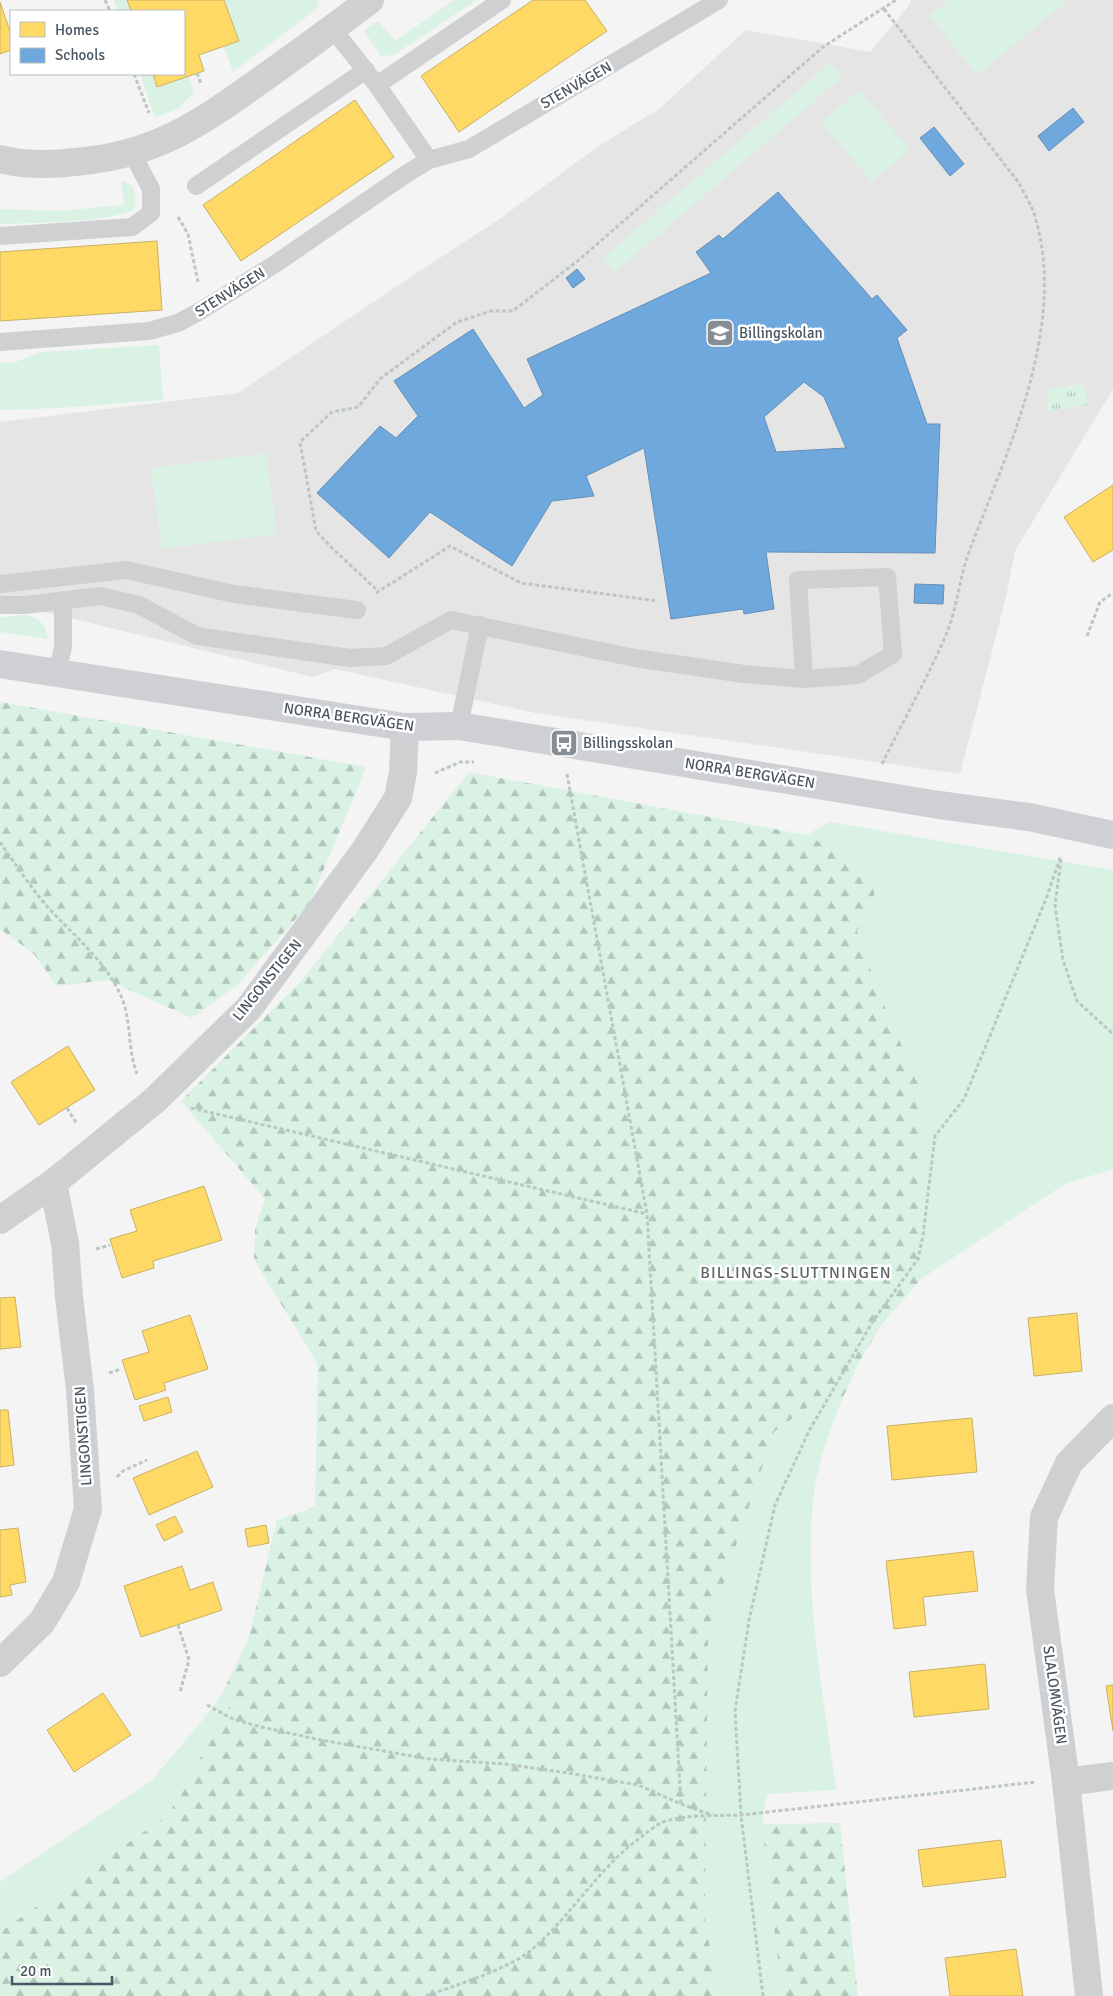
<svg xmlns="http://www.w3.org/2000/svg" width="1113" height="1996" viewBox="0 0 1113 1996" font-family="Signika,sans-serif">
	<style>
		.education { fill: #e6e5e6 }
		.grass { fill: #d9f2e3 }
		.forest { fill: url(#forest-firs) }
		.park { fill: url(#park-tufts) }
		.homes { fill: #ffd966; stroke: #c9b264 }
		.schools { fill: #6fa8dc; stroke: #648fb7; fill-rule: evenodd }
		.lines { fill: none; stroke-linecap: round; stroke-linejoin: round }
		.path { stroke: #bcc7c4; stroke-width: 3; stroke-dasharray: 4 2.5; stroke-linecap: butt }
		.lane { stroke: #ced0d2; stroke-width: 18 }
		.street { stroke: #ced0d2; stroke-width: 28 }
		.secondary { stroke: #ced0d4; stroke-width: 28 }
		.labels { text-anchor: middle; stroke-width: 5; stroke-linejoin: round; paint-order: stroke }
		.street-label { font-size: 15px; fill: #4a5661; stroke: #fff }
		.poi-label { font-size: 15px; fill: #4a5661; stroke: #fff; text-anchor: start }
		.neighbourhood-label { font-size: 16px; letter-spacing: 1px; fill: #5f6368; stroke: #fff }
	</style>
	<defs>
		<pattern id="forest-firs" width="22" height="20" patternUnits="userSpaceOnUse" patternTransform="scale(1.25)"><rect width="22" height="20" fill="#d9f2e3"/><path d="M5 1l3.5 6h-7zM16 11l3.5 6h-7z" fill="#b2c7bb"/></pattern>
		<pattern id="park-tufts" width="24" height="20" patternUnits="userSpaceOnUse" patternTransform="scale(1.25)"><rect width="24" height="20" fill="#d9f2e3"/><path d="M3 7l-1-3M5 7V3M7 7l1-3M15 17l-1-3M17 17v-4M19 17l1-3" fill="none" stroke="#b2c7bb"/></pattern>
	</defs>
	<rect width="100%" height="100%" fill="#f4f4f4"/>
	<!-- education -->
	<path class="education" d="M910,0H1113V389L1015,551L1006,597L960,774L535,713L335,669L313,677L0,601V422L238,393L409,278L501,218L597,147L659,109L746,30L870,52L911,3Z"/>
	<!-- grass -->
	<path class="grass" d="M114,0H127L131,11H118Z
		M224,0H317L319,7L233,72L224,47L239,41Z
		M454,0H477L394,55L381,56L364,31L378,21L395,41Z
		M949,0H1063L1065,3L977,75L929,16Z
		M830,63L842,77L615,272L603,258Z
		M140,74H153L158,87L189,76L194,92L179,108L155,118Z
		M859,90L910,150L872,182L821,122Z
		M121,180L132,186C136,194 137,200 134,209C111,223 30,223 0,224V209L58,211L124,205Z
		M159,345L163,400L60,408L0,410V363L15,362L41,352Z
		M266,453L277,534L162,549L151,468Z
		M26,615C40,618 46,625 48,639L0,632V617Z
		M829,822L1113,870V1169L1065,1184L921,1279L918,1083L878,991L857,931L874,902L875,874L807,835Z
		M817,1400L841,1402C830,1431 818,1461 814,1493C802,1588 824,1696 836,1790L767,1794L762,1824L782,1996H719L705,1921L708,1630L774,1432Z
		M222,1694L232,1704L168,1815L0,1932V1882L151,1781L201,1722Z"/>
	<!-- forest -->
	<path class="forest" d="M0,702L366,767L310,903L237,985L192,1018L107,980L57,986L34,954L0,929Z
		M469,772L807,835L875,874L874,902L857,931L878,991L918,1083L921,1279L880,1327L858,1364L841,1402L817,1400L774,1432L708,1630L705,1921L719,1996H0V1932L168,1815L231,1704L222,1694L249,1637L277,1520L315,1507L318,1364L254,1260L255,1229L265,1199L181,1101L301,981Z
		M840,1823L858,1996H782L762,1824Z"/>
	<!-- park -->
	<path class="park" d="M1084,384L1088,405L1049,411L1046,390Z"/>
	<!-- homes -->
	<path class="homes" d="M127,0H224L239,41L199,55L204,71L157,87L153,74H184V11H131Z
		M533,0H585L607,31L459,132L421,76Z
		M0,2L11,34V50L0,54Z
		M355,100L394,157L241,261L203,205Z
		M157,241L162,310L0,321V252Z
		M1113,485V550L1093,562L1064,517Z
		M68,1046L95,1090L39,1125L11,1082Z
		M204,1186L222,1240L153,1261L154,1268L122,1278L110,1239L137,1231L130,1210Z
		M15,1297L21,1347L0,1349V1298Z
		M1077,1313L1082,1371L1034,1376L1028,1318Z
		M190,1315L208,1369L164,1383L166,1390L135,1400L122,1360L149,1352L142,1331Z
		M168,1397L172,1412L144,1421L139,1406Z
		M0,1410H8L14,1465L0,1467Z
		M972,1418L977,1472L892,1480L887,1426Z
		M197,1451L213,1487L149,1515L133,1478Z
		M175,1516L183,1532L164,1541L156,1525Z
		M266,1525L269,1543L248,1547L245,1529Z
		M18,1528L26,1582L10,1585L12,1595L0,1597V1530Z
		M973,1551L978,1591L923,1597L926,1625L894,1629L886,1561Z
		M182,1566L190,1590L213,1582L222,1610L141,1637L124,1586Z
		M985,1664L989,1709L914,1717L909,1672Z
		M1113,1685V1731L1106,1686Z
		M103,1693L131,1735L74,1772L47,1730Z
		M1001,1840L1006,1877L923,1887L918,1850Z
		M1016,1949L1023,1996H950L945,1958Z"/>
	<!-- schools -->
	<path class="schools" d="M1073,108L1084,122L1049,151L1038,136Z
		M934,127L964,164L950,176L920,138Z
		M778,192L872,299L877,295L907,330L897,338L927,424H940L935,553L766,552L774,609L744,614L743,609L671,619L644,448L586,476L594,496L552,501L512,566L430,512L389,558L317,493L380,426L396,438L418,416L394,381L473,329L524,408L543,395L527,359L711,273L696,252L719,235L723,239ZM804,382L824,397L846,448L776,452L764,417Z
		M577,269L585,279L573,288L566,278Z
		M915,584L944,585L943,604L914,603Z"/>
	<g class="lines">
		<!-- path -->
		<path class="path" d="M105,0L110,11
			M197,73L201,84
			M134,74L149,113
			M178,217L188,234L198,282
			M376,589L331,547L316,531L300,442L332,412L358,407L381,378L457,322L491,311H513L580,259L823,47L896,0
			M376,593L450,546L521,583L658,601
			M1087,636L1100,602L1113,593
			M882,764C903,721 927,679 946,635C957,609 959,579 969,552C1007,451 1068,326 1035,217C1032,205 1024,194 1019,183L884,9
			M435,773L460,762H474
			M567,774L647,1214L681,1804
			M0,842C13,861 26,880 40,898C66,930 104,957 121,996C132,1021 127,1048 137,1074
			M1061,859L1055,906L1063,960L1077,1001L1113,1034
			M67,1108L77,1124
			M191,1108L647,1214
			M96,1249L110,1245
			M109,1373L121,1369
			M117,1477L123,1471L147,1460
			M178,1625L189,1660L180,1692
			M207,1705L233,1719L261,1727L321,1740L429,1759L505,1764L568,1773L638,1785L681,1804L712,1815
			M426,1996C454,1986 508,1969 530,1951C572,1916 599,1866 644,1835C649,1831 656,1825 663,1822C687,1814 716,1816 741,1815L1036,1782
			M763,1996L741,1815L735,1711L749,1620L775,1505L809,1431L873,1321L918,1259L923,1235L935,1136L964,1099L1046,899L1061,855"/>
		<!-- lane -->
		<path class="lane" d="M332,28L377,85L429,160
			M377,85L502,0
			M196,186L366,70
			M0,236L132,227L151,213V189L132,153
			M0,342L149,331L178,323L202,310L275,264L406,174L429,160L469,149L719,0
			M0,584L126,570L234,594L357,610
			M0,605H25L101,596L139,605L197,636L350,658L386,656L451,620L635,658L744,674L804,679L858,675L893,654L887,577L798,580L804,679
			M57,673L63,647V600
			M459,726L480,625"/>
		<!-- street -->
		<path class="street" d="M0,159C24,165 51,165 75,162C162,155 207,118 275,70C307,47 339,24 370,0
			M0,1220L53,1183L155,1100L249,1008L365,850L398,798L403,772L405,727
			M0,1663L42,1622L66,1582L88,1509L80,1390L69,1297L65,1243L53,1183
			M1066,1782L1113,1776
			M1089,1996L1066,1782L1040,1589L1044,1517L1069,1463L1113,1418"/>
		<!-- secondary -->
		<path class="secondary" d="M0,664L405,727L459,726L939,805L1029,817L1113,835"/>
	</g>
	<!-- icons -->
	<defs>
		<g id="school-square" transform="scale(1.4375)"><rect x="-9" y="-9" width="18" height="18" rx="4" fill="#868d94" stroke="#fff"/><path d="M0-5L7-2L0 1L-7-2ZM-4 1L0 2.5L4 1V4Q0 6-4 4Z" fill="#fff"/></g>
		<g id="bus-square" transform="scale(1.4375)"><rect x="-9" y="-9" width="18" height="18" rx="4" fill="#868d94" stroke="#fff"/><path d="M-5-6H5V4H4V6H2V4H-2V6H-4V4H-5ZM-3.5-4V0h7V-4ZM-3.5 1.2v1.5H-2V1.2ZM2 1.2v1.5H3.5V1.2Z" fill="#fff"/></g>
	</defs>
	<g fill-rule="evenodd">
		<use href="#school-square" x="720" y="333"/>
		<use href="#bus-square" x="564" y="743"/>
	</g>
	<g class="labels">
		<!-- street labels -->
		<g class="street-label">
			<text transform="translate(576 85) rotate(-30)" y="5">STENVÄGEN</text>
			<text transform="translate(230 292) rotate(-32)" y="5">STENVÄGEN</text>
			<text transform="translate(349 717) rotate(8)" y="5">NORRA BERGVÄGEN</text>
			<text transform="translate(750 773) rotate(9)" y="5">NORRA BERGVÄGEN</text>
			<text transform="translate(267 980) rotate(-51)" y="5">LINGONSTIGEN</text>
			<text transform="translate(83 1436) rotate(-94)" y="5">LINGONSTIGEN</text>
			<text transform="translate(1055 1695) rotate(82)" y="5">SLALOMVÄGEN</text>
		</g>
		<!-- poi labels -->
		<g class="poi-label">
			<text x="739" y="338">Billingskolan</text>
			<text x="583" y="748">Billingsskolan</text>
		</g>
		<!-- neighbourhood labels -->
		<g class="neighbourhood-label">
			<text x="796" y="1278">BILLINGS-SLUTTNINGEN</text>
		</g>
	</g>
	<!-- legend -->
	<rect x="10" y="10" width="175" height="65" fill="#ffffff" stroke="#b7bbc0"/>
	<rect x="20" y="22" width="25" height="15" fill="#ffd966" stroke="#b7bbc0"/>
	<text x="55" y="35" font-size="15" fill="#4a5661">Homes</text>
	<rect x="20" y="48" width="25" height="15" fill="#6fa8dc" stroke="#b7bbc0"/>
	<text x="55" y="60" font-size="15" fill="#4a5661">Schools</text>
	<!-- scale -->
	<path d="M12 1976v8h100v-8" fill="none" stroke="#4a5661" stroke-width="2.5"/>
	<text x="20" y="1976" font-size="15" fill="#4a5661" stroke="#ffffff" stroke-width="4" paint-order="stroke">20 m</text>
</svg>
